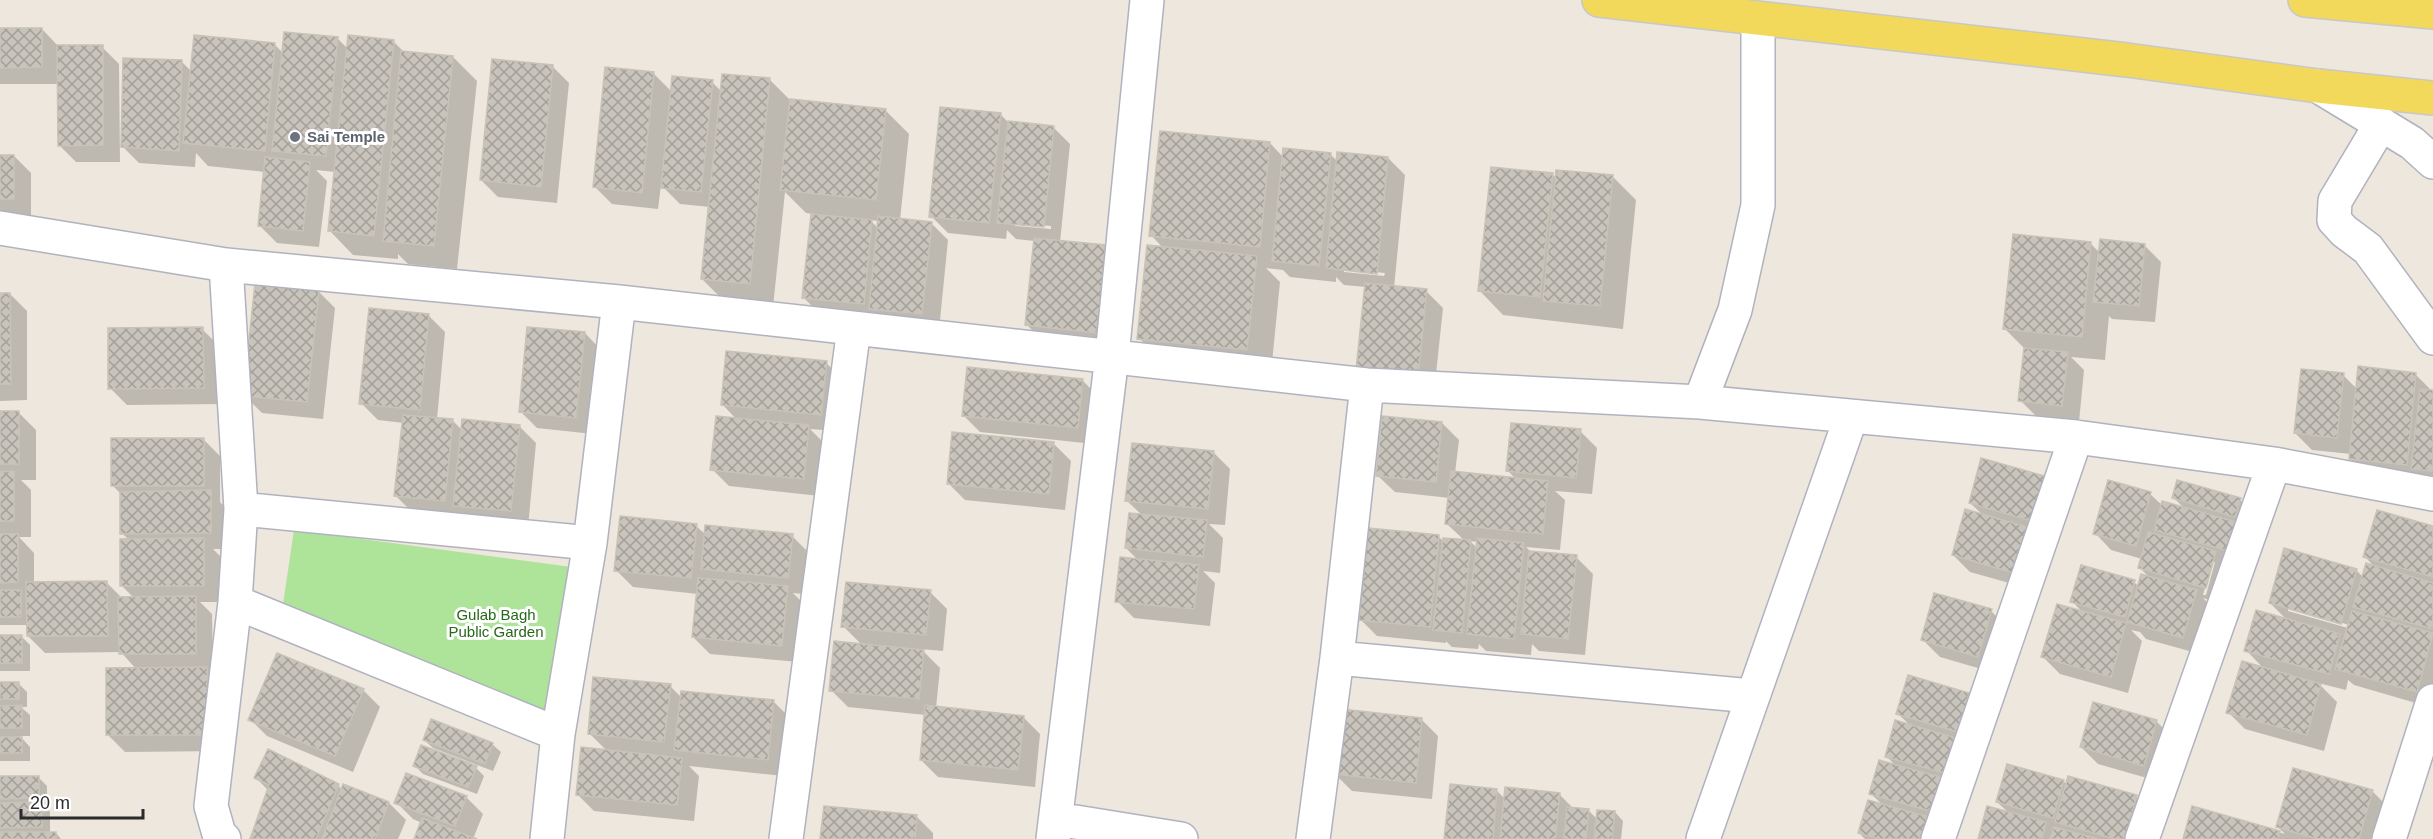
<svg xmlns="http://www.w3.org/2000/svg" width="2433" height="839" viewBox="0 0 2433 839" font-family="Helvetica,sans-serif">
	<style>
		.park { fill: #ade499 }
		.shadow { fill: #0003; fill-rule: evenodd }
		.building { fill: url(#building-cross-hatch); stroke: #c8c3b6; stroke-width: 1.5 }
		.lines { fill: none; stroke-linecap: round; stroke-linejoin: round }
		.minor-casing { stroke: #b1b2bf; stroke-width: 36 }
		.tertiary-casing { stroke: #b1b2bf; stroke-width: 36 }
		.primary-casing { stroke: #c8c8c8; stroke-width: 36 }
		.minor { stroke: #fff; stroke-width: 33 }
		.tertiary { stroke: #fff; stroke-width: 33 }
		.primary { stroke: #f2d95c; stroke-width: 33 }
		.worship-dot { fill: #6b7280; stroke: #fff; stroke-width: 2 }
		.labels { text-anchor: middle; stroke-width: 6; stroke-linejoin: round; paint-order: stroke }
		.worship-label { font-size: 15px; font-weight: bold; fill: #5b616d; stroke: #fff; text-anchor: start }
		.park-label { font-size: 15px; fill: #256919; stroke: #fff }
	</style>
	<defs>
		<pattern id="building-cross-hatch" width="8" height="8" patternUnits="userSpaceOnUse" patternTransform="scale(1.5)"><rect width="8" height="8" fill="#c8c4bc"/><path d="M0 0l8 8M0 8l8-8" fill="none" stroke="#a39f99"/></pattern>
	</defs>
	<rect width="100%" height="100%" fill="#ede7dd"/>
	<!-- park -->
	<path class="park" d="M294,530L579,568L549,716L282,611Z"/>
	<!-- shadow -->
	<path class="shadow" d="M0,29H42L59,47H102L119,64L120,162H76L59,145V84H0Z
		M337,38L348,49L393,41L404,52L453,57L477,81L457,269L408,264L398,254V259L353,255L330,231L336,172L316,170L327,181L319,247L277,243L260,226L265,172L208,166L196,153L195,167L139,163L122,146L182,62L192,72L275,45L283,53Z
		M552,66L569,83L557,203L498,197L481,180Z
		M654,74L672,92L712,82L722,92L770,80L791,101L885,110L909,134L900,220L931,223L948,240L939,330L821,315L804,298L813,214L806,213L785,192L773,307L726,303L702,279L710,207L680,204L661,185L658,209L612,204L595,187ZM870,220L879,221L878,228Z
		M1000,114L1008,122L1053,127L1070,144L1060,242L1105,247L1122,264L1114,349L1044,342L1027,325L1035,241L1016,239L1007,230L1006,239L948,233L931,216ZM1015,223L1051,226V229L1015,226Z
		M1270,143L1283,157L1330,154L1338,162L1388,158L1405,175L1394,288L1426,291L1443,308L1434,393L1375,386L1366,287L1344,285L1336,277V282L1290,277L1283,270L1266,268L1280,282L1271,373L1163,362L1139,338L1164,249L1151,235ZM1344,269L1385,273L1384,276L1344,272Z
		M0,156H14L31,173V215H0Z
		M1552,174L1557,179L1612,176L1636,200L1623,329L1503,315L1480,291Z
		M2090,243L2100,253L2144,245L2161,262L2155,322L2112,319L2109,316L2105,360L2071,357L2084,370L2079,422L2037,417L2020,400L2025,349L2005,329Z
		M318,291L335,308L323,419L262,413L245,396Z
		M0,294H10L27,311V400L0,401Z
		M428,315L445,332L437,419L453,421L463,431L519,426L536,443L528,527L472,522L462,512L461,517L413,513L396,496L404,423L378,420L361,403Z
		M202,329L219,346L220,404L127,405L110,388Z
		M585,333L601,350L593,434L537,428L520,411Z
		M826,363L843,379L838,431L810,429L825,444L820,496L729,486L712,469L737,420L722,404Z
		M2415,374L2433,392V486L2367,476L2350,459L2351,454L2312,450L2295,433L2343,375L2357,389Z
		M1082,380L1099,397L1094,444L980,432L963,415Z
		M0,413H19L36,430V480H21L31,490V537H19L34,553V583L106,582L122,598H134L122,586L129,540L122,533L121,494L113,486L203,439L220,456V502L227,509L228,549H213L220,556L221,602H200L212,614L213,670H209L224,685V751L125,752L108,735L136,669L121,652L45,653L28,636V625H0Z
		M1442,423L1459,440L1455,473L1517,480L1508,471L1580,431L1597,448L1592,494L1555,491L1565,500L1560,550L1526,547L1531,552L1576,557L1593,574L1585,655L1539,651L1532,644L1531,655L1486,651L1479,644L1478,649L1452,647L1446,641V643L1377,636L1360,619L1438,536L1444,542L1465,541L1447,524L1450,498L1395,492L1378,476ZM1470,541L1478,542V549Z
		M1054,444L1071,461L1065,510L965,500L948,483Z
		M1213,452L1230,469L1225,525L1209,524L1223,538L1220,573L1203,571L1215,583L1210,626L1134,618L1117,601L1138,560L1126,548L1142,515L1127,501Z
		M2047,478L2038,591L1970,572L1953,555L1984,516L1970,503Z
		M2150,494L2163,506L2185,509L2174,498L2240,500L2249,508L2244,524L2233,521L2223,604L2203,598L2213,608L2200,654L2146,639L2140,632L2131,630L2142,641L2128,693L2060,674L2043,657L2083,613L2072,601L2134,582L2139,587L2150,578L2140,568L2142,559L2111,550L2095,533ZM2212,562H2215L2206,595H2203Z
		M696,526L706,535L792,536L809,553L805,594L793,593L805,605L799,662L710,654L693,637L698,594L633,587L616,570Z
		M2433,527V708L2354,685L2348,680L2346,690L2318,683L2337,702L2324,751L2245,729L2228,712L2265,670L2246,650L2288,621L2270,603L2356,570L2363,577L2376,568L2365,557ZM2288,607L2349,625L2348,628L2288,611Z
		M930,592L947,609L943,651L921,649L940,668L936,708L1023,717L1040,734L1035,787L938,777L921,760L926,715L848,707L831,690L862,645L843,626Z
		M1991,611L2008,628L1995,673L1940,657L1923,640Z
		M0,637H22L30,645V671H0Z
		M0,684H19L27,692V707H21L30,715V736H20L30,747V761H0Z
		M670,686L681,697L773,701L790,718L784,776L689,766L699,776L694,821L594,811L577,794L608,752L589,733Z
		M363,690L380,707L353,772L267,736L250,719Z
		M1968,694L1985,711L1952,839H1865L1859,833L1884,806L1871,794L1896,766L1886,756L1911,726L1898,714Z
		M2094,704L2157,722L2174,739L2161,782L2098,764L2081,747Z
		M1421,719L1438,736L1432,799L1352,791L1335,774Z
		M424,740L492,744L501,752L493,771L433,748Z
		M414,765L476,768L484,776L477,794L423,774Z
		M38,777L47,786V806H44L50,812V834L56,833L61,839H0V778Z
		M256,778L338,785L342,790L389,803L406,820L398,839H252L269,791Z
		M2069,778L2137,797L2154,814L2146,839H1980L2009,813L1997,802L2063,781L2067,785Z
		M1497,791L1505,799L1559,794L1574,809L1588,810L1597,819L1615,812L1623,821L1621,839H1445Z
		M2372,791L2389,808L2380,839H2184L2193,808L2285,834L2278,827Z
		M466,797L483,814L473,839H415L422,823L413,819L396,802Z
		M916,816L933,833V839H822Z"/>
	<!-- building -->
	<path class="building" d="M0,28H42V67L0,68Z
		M284,32L338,37L326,156L272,151Z
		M194,35L275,43L265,151L183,143Z
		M348,35L394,40L374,236L328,231Z
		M57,45H103V145L58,146Z
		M401,51L453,56L434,246L383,241Z
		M123,58L182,60L179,151L121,147Z
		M492,59L553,65L541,187L480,180Z
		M605,67L654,72L642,193L593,187Z
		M722,74L770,78L750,284L701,279Z
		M672,76L713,80L701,192L661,188Z
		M790,99L886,109L876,200L780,190Z
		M940,107L1001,113L989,223L929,217Z
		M1008,121L1054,126L1044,227L997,223Z
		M1160,131L1270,142L1260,247L1149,236Z
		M1283,148L1331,153L1319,266L1272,261Z
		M1337,152L1388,157L1377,274L1326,268Z
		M0,155H14V199H0Z
		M265,157L310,162L303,231L258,226Z
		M1491,167L1553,173L1540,297L1478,291Z
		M1556,170L1613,175L1600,306L1543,301Z
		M811,214L872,220L864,304L802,298Z
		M878,216L932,222L922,314L869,309Z
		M2013,234L2091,242L2082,337L2003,329Z
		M1034,238L1106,245L1097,333L1025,325Z
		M2100,239L2145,244L2139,306L2093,302Z
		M1147,245L1257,256L1247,350L1137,339Z
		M255,283L319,290L307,402L243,396Z
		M1365,283L1427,289L1418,377L1356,370Z
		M0,293H10L11,384H0Z
		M369,308L429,314L420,410L359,404Z
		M203,327L204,388L108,389V328Z
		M527,327L585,332L576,418L519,412Z
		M2024,348L2068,352L2062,406L2018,401Z
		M726,351L827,361L821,415L721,405Z
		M2358,366L2416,373L2407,465L2349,459Z
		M967,367L1083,379L1078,428L962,416Z
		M2301,369L2344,373L2337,438L2294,433Z
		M2420,389L2433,390V471L2411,469Z
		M0,411H19V464H0Z
		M403,415L453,419L445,501L394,496Z
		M716,416L809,425L804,479L710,470Z
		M1382,416L1442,422L1436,482L1376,476Z
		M462,419L520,425L511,511L453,506Z
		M1511,423L1581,429L1576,478L1506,471Z
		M952,432L1054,442L1049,494L947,484Z
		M111,438H204V486H111Z
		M1132,443L1214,451L1208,509L1125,501Z
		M1981,458L2048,477L2035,522L1969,503Z
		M14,471V521H0V472Z
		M1451,471L1548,481L1543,534L1445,524Z
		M2108,480L2151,492L2136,546L2093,534Z
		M2177,480L2241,498L2235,517L2172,498Z
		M211,490V533L120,534V492Z
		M2162,501L2236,522L2228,551L2154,530Z
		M1965,509L2034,529L2021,575L1952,555Z
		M2377,510L2433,526V577L2363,557Z
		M1129,513L1207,520L1203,557L1125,548Z
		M620,516L697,524L691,578L614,571Z
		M705,525L793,534L788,578L701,569Z
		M1368,528L1439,535L1430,627L1359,620Z
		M2148,532L2216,551L2206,588L2138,568Z
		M0,534H18V582L0,583Z
		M204,538V586H120V539Z
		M1443,538L1471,540L1462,633L1433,630Z
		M1477,538L1524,543L1514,639L1467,634Z
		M2284,548L2357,569L2341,624L2269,603Z
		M1529,551L1577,555L1568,639L1521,634Z
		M1120,557L1199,565L1194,609L1115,602Z
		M2366,563L2433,583V629L2353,607Z
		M2081,565L2135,580L2125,617L2070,602Z
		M2141,574L2197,590L2183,638L2127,622Z
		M698,578L788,586L782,646L692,637Z
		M107,581L108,636H27L26,582Z
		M846,582L931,590L926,635L841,627Z
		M0,590H21V617H0Z
		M1934,593L1992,609L1978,657L1921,640Z
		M196,596V654H119L118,597Z
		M2057,604L2126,623L2111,677L2041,657Z
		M2256,610L2340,634L2329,674L2244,651Z
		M2352,611L2433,633L2417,692L2335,669Z
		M0,635H22V663H0Z
		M834,641L924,650L919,699L829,691Z
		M277,653L364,689L335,756L248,720Z
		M2242,661L2321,684L2307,735L2226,713Z
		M207,667L208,735H106V668Z
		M1908,675L1969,693L1958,732L1896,714Z
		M593,677L671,684L664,742L588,734Z
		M0,682H19V699H0Z
		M681,691L774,700L768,760L674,750Z
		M2093,702L2157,720L2144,766L2080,747Z
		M22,705V728H0V706Z
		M925,705L1024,716L1018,770L920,760Z
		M1341,709L1422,718L1416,783L1334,774Z
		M431,719L493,743L485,764L423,740Z
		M1895,720L1959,739L1949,774L1885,757Z
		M0,737H22V753H0Z
		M421,745L477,766L468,787L413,766Z
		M581,747L682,758L677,805L576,795Z
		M268,749L339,784L316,839H250L269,785L254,778Z
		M1879,760L1947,779L1937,813L1869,794Z
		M2007,764L2064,780L2053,818L1996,802Z
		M2293,768L2373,790L2359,839H2318L2276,827Z
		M406,773L467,796L455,826L394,803Z
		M0,776H39V798L0,799Z
		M2068,776L2137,795L2125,839H2115L2055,822Z
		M343,784L389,802L375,839H322Z
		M1450,784L1497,789L1493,839H1444Z
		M1505,787L1560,793L1555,839H1500Z
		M1868,800L1936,819L1930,839H1878L1858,833Z
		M42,802V827L0,828V803Z
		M824,806L917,815L915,839H820Z
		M1987,806L2046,822L2042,839H1978Z
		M2192,806L2280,831L2278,839H2183Z
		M1567,807L1589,809L1586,839H1564Z
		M1597,810L1615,811L1612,839H1594Z
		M422,818L477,839H414Z
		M2054,827L2098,839H2050Z
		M0,832H56V839H0Z"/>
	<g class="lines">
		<!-- minor casing -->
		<g class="minor-casing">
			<path id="minor" d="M2381,124L2335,201L2334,220L2344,231L2368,249L2433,338
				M0,228L226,265L619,302L1367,385L1700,402L2076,437L1938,839
				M226,265L241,509L235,602L558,734
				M1700,402L1735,310L1758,205V19
				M2076,437L2274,464
				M241,509L590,543
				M1337,658L1752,696
				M1057,819L1181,839
				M224,839L219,834L211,806L235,602
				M547,839L558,734L590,543L619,302
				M786,839L854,328
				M1053,839L1112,356L1147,0
				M1313,839L1337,658L1367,385
				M1703,839L1851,417
				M2142,839L2274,464L2433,494
				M2389,839L2433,701"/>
		</g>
		<!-- tertiary casing -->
		<g class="tertiary-casing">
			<path id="tertiary" d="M2318,86L2412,143L2433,162"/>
		</g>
		<!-- primary casing -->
		<g class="primary-casing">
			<path id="primary" d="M1599,0L2127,60L2318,86L2433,98
				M2305,0L2433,12"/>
		</g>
		<!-- minor -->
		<use href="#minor" class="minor"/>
		<!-- tertiary -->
		<use href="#tertiary" class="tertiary"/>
		<!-- primary -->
		<use href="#primary" class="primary"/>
	</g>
	<!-- markers -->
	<circle class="worship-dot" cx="295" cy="137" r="6"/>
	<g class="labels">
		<!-- worship labels -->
		<g class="worship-label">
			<text x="307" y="142">Sai Temple</text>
		</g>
		<!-- park labels -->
		<g class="park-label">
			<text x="496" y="620">Gulab Bagh<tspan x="496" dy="17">Public Garden</tspan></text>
		</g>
	</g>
	<!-- scale -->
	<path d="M21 809v9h122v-9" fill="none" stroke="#2b2b2b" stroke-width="3"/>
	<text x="30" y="809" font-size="18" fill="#2b2b2b" stroke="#ffffff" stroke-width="4.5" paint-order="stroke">20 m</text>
</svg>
